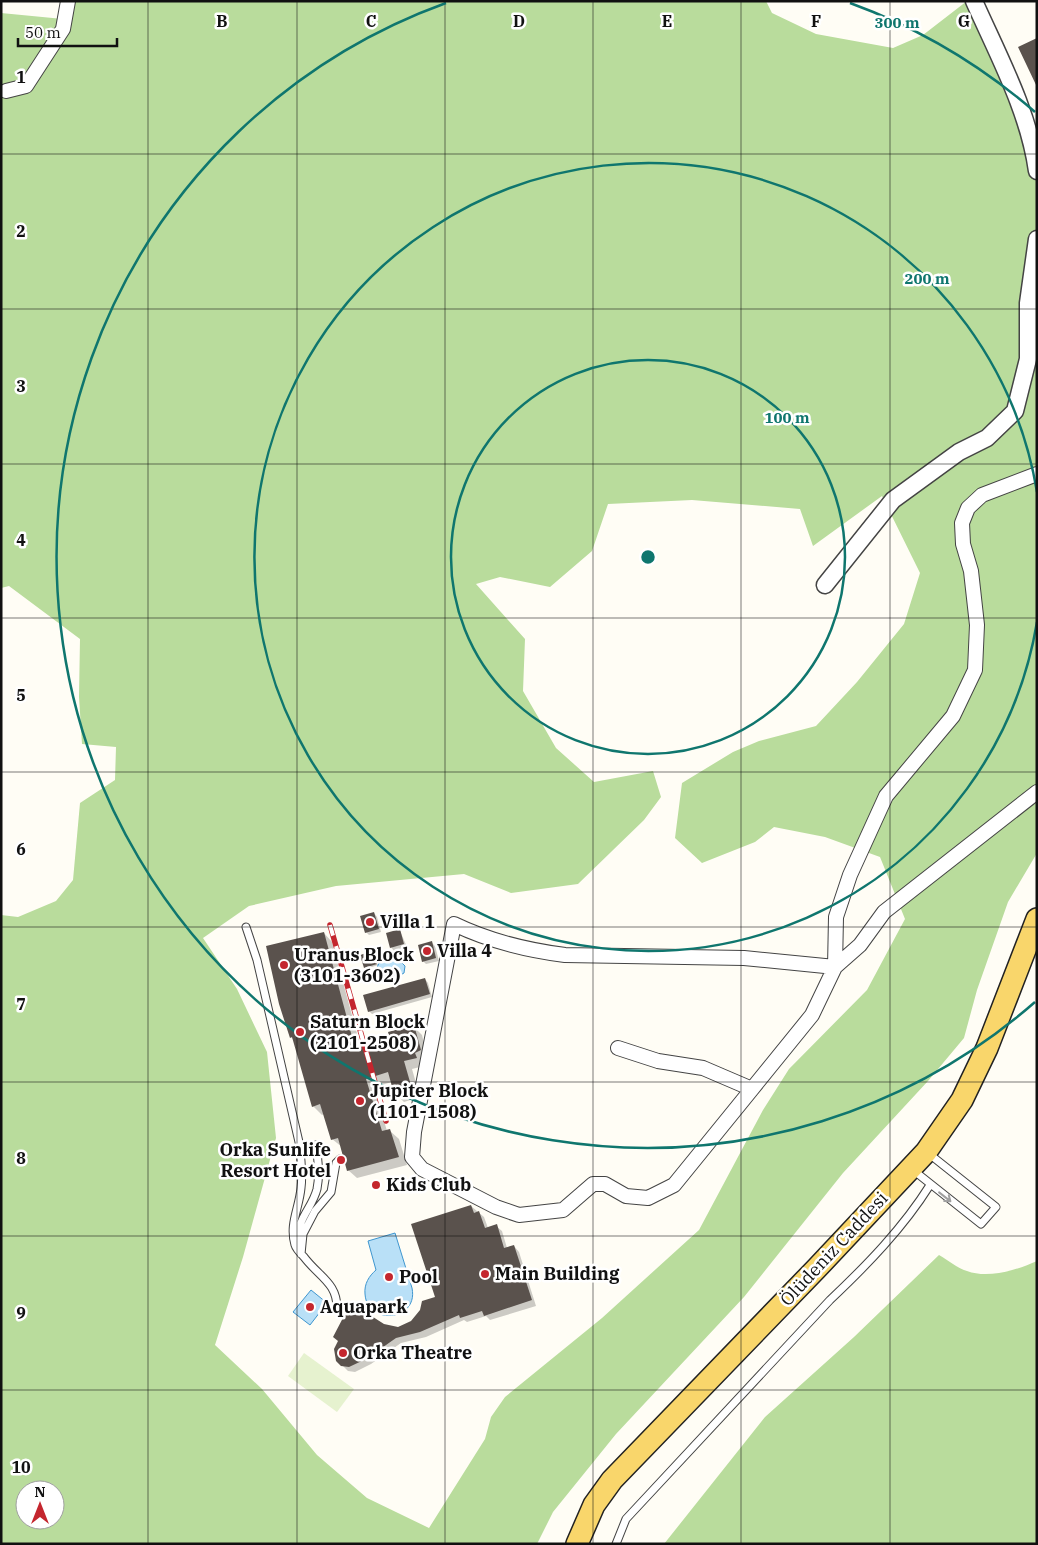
<svg xmlns="http://www.w3.org/2000/svg" width="1038" height="1545" viewBox="0 0 1038 1545" font-family="'IBM Plex Serif',serif">
	<style>
		.forest { fill: #b9dc9c; fill-rule: evenodd }
		.pitch { fill: #e6f2cf }
		.water { fill: #b9e0f7; stroke: #3f96cf }
		.shadow { fill: #0003 }
		.building { fill: #5a524d }
		.lines { fill: none; stroke-linecap: round; stroke-linejoin: round }
		.service-casing { stroke: #444; stroke-width: 9 }
		.minor-casing { stroke: #444; stroke-width: 16 }
		.tertiary-casing { stroke: #444; stroke-width: 19 }
		.primary-casing { stroke: #222; stroke-width: 24 }
		.service { stroke: #fff; stroke-width: 7 }
		.minor { stroke: #fff; stroke-width: 14 }
		.tertiary { stroke: #fff; stroke-width: 16 }
		.primary { stroke: #f9d66b; stroke-width: 21 }
		.rail-casing { stroke: #c4262e; stroke-width: 5.5 }
		.rail { stroke: #fff; stroke-width: 4; stroke-dasharray: 11; stroke-linecap: butt }
		.oneway { stroke: #a0a0a0 }
		.grid { fill: none; stroke: #111; stroke-width: 1; stroke-opacity: 0.55 }
		.ring { fill: none; stroke: #0f766e; stroke-width: 2.5 }
		.poi-dot { fill: #c4262e; stroke: #fff; stroke-width: 2 }
		.labels { text-anchor: middle; stroke-width: 5; stroke-linejoin: round; paint-order: stroke }
		.poi-label { font-size: 18px; font-weight: bold; fill: #111; stroke: #fff; text-anchor: start }
		.street-label { font-size: 18px; fill: #111; stroke: #fff }
		.grid-label { font-size: 16px; text-anchor: middle; font-weight: bold; fill: #111; stroke: #fff; stroke-width: 5; stroke-linejoin: round; paint-order: stroke }
		.centre { fill: #0f766e; stroke: #fff; stroke-width: 2.5 }
		.ring-label { font-size: 15px; text-anchor: middle; font-weight: bold; fill: #0f766e; stroke: #fff; stroke-width: 5; stroke-linejoin: round; paint-order: stroke }
	</style>
	<rect width="100%" height="100%" fill="#fffdf5"/>
	<!-- forest -->
	<path class="forest" d="M71,1H766L772,13L816,34L893,48L923,35L967,1L1037,163V853L1008,902L977,990L964,1038L928,1081L843,1173L744,1297L616,1434L553,1512L537,1544H1V915L18,917L56,901L73,880L80,803L115,780L116,747L82,744L79,697L80,639L9,586L1,588V13L63,19ZM882,496L920,573L904,624L857,682L816,726L759,741L733,752L682,783L675,838L702,863L755,842L774,827L825,837L880,857L905,919L867,990L789,1069L763,1110L699,1230L602,1318L505,1397L491,1417L485,1439L429,1528L367,1498L317,1455L262,1389L215,1345L243,1257L276,1138L267,1052L237,989L203,938L249,906L336,886L464,874L511,893L578,884L644,820L661,797L653,771L594,782L556,748L523,691L525,639L476,584L500,577L550,587L592,551L608,504L692,500L800,509L813,546ZM25,1490H55V1520H25Z
		M939,1255C948,1260 957,1268 967,1271C988,1279 1017,1270 1037,1261V1544H664L765,1417L854,1337Z"/>
	<!-- pitch -->
	<path class="pitch" d="M304,1353L354,1389L337,1412L288,1376Z"/>
	<!-- water -->
	<path class="water" d="M397,958L405,966L404,973C394,979 382,984 371,981V973L376,970L379,963Z
		M395,1233L412,1288C419,1321 367,1326 365,1294C364,1284 369,1276 376,1270L368,1241Z
		M311,1290L327,1303L310,1325L293,1312Z"/>
	<!-- shadow -->
	<path class="shadow" d="M374,913L377,917L381,932L369,935L366,932Z
		M400,931L407,947L394,951L391,947Z
		M324,933L332,942L361,1048L391,1040L414,1027L422,1035L428,1060L424,1066L412,1069L420,1097L404,1102L395,1093L392,1082L374,1087L387,1131H390L399,1139L407,1165L357,1178L348,1170L342,1147L332,1139L324,1114L322,1115L313,1106L295,1041L291,1037Z
		M432,943L435,946L439,961L426,964L423,961Z
		M373,953L378,965L366,969L365,967Z
		M425,979L428,983L432,997L372,1014L369,1011Z
		M471,1206L484,1217L488,1228L496,1226L502,1231L507,1248L514,1246L519,1252L536,1306L490,1320L486,1316L467,1322L464,1320L426,1337L401,1343L371,1364L355,1372L348,1371L338,1361L375,1320L383,1325L398,1328L412,1322L436,1297Z"/>
	<!-- building -->
	<path class="building" d="M1037,38V87L1018,47Z
		M374,912L379,929L365,933L360,916Z
		M400,929L404,944L390,948L386,933Z
		M324,932L355,1048L390,1039L388,1032L414,1025L421,1050L415,1053L417,1058L404,1061L412,1089L394,1094L388,1072L366,1079L382,1131L390,1129L399,1157L347,1171L338,1138L331,1140L320,1104L312,1107L292,1037L290,1038L279,1004L266,946Z
		M432,941L436,958L422,962L418,945Z
		M373,951L377,964L364,968L360,955Z
		M425,978L430,994L368,1012L363,995Z
		M471,1205L474,1213L479,1211L485,1228L497,1224L504,1248L514,1245L532,1300L484,1316L482,1311L460,1318L459,1315L420,1332L396,1338L366,1359L349,1367L341,1366L336,1361L334,1349L338,1341L333,1337L345,1314L347,1315L365,1307L373,1317L384,1324L398,1327L411,1321L420,1310L422,1301L435,1297L411,1224Z"/>
	<g class="lines">
		<!-- service casing -->
		<g class="service-casing">
			<path id="service" d="M246,927L257,960L299,1142C301,1158 303,1173 301,1188C299,1209 289,1224 295,1245C296,1249 301,1254 304,1257C319,1277 338,1283 337,1310
				M913,1170L981,1224L996,1207L928,1153
				M299,1241C296,1219 312,1209 317,1189C320,1174 318,1160 316,1145
				M301,1254L303,1234L315,1211L331,1192L336,1163L340,1159
				M616,1544L626,1519L830,1300C867,1265 903,1228 930,1185"/>
		</g>
		<!-- minor casing -->
		<g class="minor-casing">
			<path id="minor" d="M6,91L26,86L63,29L68,1
				M618,1048L658,1061L703,1068L752,1089L812,1015L835,967L836,917L850,875L886,796L953,716L975,670L977,625L971,571L963,544L962,523L968,508L982,495L1037,474
				M752,1089L674,1185L648,1198L626,1196L605,1184H593L563,1210L519,1215L496,1207L422,1169L412,1157L414,1132L454,924C489,941 526,950 565,955L744,958L835,967L860,945L884,912L1037,792"/>
		</g>
		<!-- tertiary casing -->
		<g class="tertiary-casing">
			<path id="tertiary" d="M974,1C998,55 1029,112 1037,171
				M825,585L893,500L959,452L987,438L1015,411L1028,359V303L1037,239"/>
		</g>
		<!-- primary casing -->
		<g class="primary-casing">
			<path id="primary" d="M577,1544L594,1505L612,1480L816,1269L926,1152L962,1100L987,1048L1037,919"/>
		</g>
		<!-- service -->
		<use href="#service" class="service"/>
		<!-- minor -->
		<use href="#minor" class="minor"/>
		<!-- tertiary -->
		<use href="#tertiary" class="tertiary"/>
		<!-- primary -->
		<use href="#primary" class="primary"/>
		<!-- rail casing -->
		<g class="rail-casing">
			<path id="rail" d="M330,925L386,1121"/>
		</g>
		<!-- rail -->
		<use href="#rail" class="rail"/>
	</g>
	<!-- one-way arrows -->
	<defs><path id="oneway-shaft" d="M-6 0H5M1.5-3L5.5 0L1.5 3" fill="none" stroke-width="1.6" stroke-linecap="round" stroke-linejoin="round" transform="scale(1.25)"/></defs>
	<use class="oneway" href="#oneway-shaft" transform="translate(945 1197) rotate(38)"/>
	<!-- grid -->
	<path class="grid" d="M148,1V1544M297,1V1544M445,1V1544M593,1V1544M741,1V1544M890,1V1544M1,154H1037M1,309H1037M1,464H1037M1,618H1037M1,772H1037M1,927H1037M1,1082H1037M1,1236H1037M1,1390H1037"/>
	<!-- distance rings -->
	<g class="ring">
		<circle cx="648" cy="557" r="197"/>
		<path d="M1037 622A394 394 0 1 1 1037 492"/>
		<path d="M1035 1002A590 590 0 1 1 446 3M850 3A590 590 0 0 1 1035 112"/>
	</g>
	<!-- markers -->
	<g class="poi-dot">
		<circle cx="370" cy="922" r="5"/>
		<circle cx="427" cy="951" r="5"/>
		<circle cx="284" cy="965" r="5"/>
		<circle cx="300" cy="1032" r="5"/>
		<circle cx="360" cy="1101" r="5"/>
		<circle cx="341" cy="1160" r="5"/>
		<circle cx="376" cy="1185" r="5"/>
		<circle cx="485" cy="1274" r="5"/>
		<circle cx="389" cy="1277" r="5"/>
		<circle cx="310" cy="1307" r="5"/>
		<circle cx="343" cy="1353" r="5"/>
	</g>
	<g class="labels">
		<!-- poi labels -->
		<g class="poi-label">
			<text x="380" y="928">Villa 1</text>
			<text x="437" y="957">Villa 4</text>
			<text x="294" y="961">Uranus Block<tspan x="294" dy="21">(3101-3602)</tspan></text>
			<text x="310" y="1028">Saturn Block<tspan x="310" dy="21">(2101-2508)</tspan></text>
			<text x="370" y="1097">Jupiter Block<tspan x="370" dy="21">(1101-1508)</tspan></text>
			<text x="331" y="1156" text-anchor="end">Orka Sunlife<tspan x="331" dy="21">Resort Hotel</tspan></text>
			<text x="386" y="1191">Kids Club</text>
			<text x="495" y="1280">Main Building</text>
			<text x="399" y="1283">Pool</text>
			<text x="320" y="1313">Aquapark</text>
			<text x="353" y="1359">Orka Theatre</text>
		</g>
		<!-- street labels -->
		<g class="street-label">
			<text transform="translate(834 1249) rotate(-47)" y="6">Ölüdeniz Caddesi</text>
		</g>
	</g>
	<g class="grid-label">
		<text x="222" y="27">B</text>
		<text x="371" y="27">C</text>
		<text x="519" y="27">D</text>
		<text x="667" y="27">E</text>
		<text x="816" y="27">F</text>
		<text x="964" y="27">G</text>
		<text x="21" y="83">1</text>
		<text x="21" y="237">2</text>
		<text x="21" y="392">3</text>
		<text x="21" y="546">4</text>
		<text x="21" y="701">5</text>
		<text x="21" y="855">6</text>
		<text x="21" y="1010">7</text>
		<text x="21" y="1164">8</text>
		<text x="21" y="1319">9</text>
		<text x="21" y="1473">10</text>
	</g>
	<circle cx="648" cy="557" r="8" class="centre"/>
	<g class="ring-label">
		<text x="897" y="28">300 m</text>
		<text x="927" y="284">200 m</text>
		<text x="787" y="423">100 m</text>
	</g>
	<!-- border -->
	<rect width="1038" height="1545" fill="none" stroke="#111111" stroke-width="5"/>
	<!-- north arrow -->
	<g transform="translate(40 1505)"><circle r="24" fill="#ffffff" stroke="#a0a0a0"/>
	<path d="M0-4L9 19L0 12L-9 19Z" fill="#c4262e"/>
	<text y="-8" font-size="14" font-weight="bold" text-anchor="middle" fill="#111111">N</text>
	</g>
	<!-- scale -->
	<path d="M18 38v8h99v-8" fill="none" stroke="#111111" stroke-width="2.5"/>
	<text x="25" y="38" font-size="15" fill="#111111" stroke="#ffffff" stroke-width="4" paint-order="stroke">50 m</text>
</svg>
